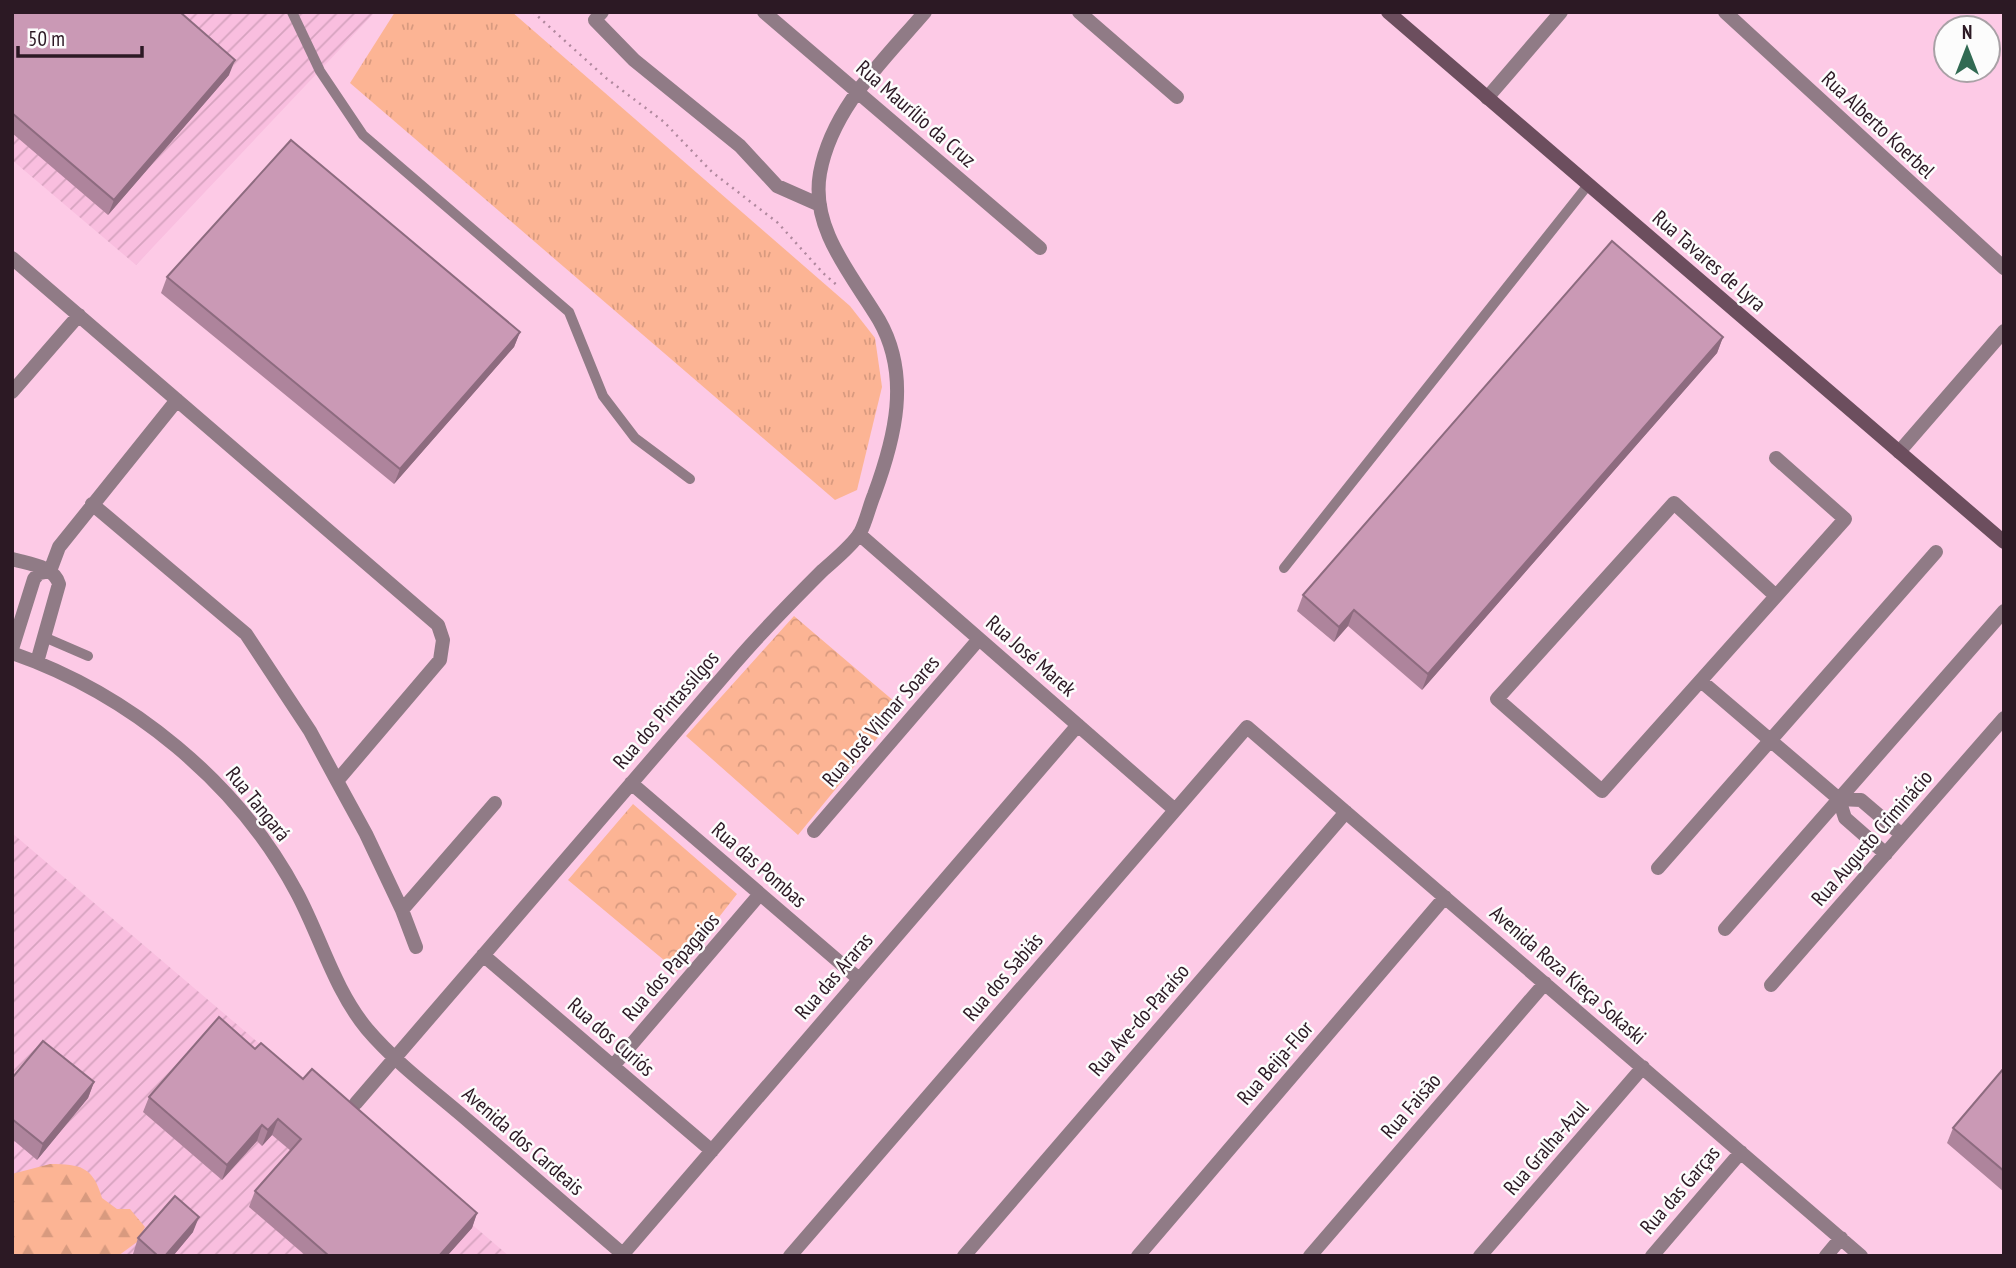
<svg xmlns="http://www.w3.org/2000/svg" width="2016" height="1268" viewBox="0 0 2016 1268" font-family="'PT Sans Narrow',sans-serif">
	<style>
		.industrial { fill: url(#industrial-furrows) }
		.grass { fill: url(#grass-tufts) }
		.forest { fill: url(#forest-firs) }
		.park { fill: url(#park-crowns) }
		.lines { fill: none; stroke-linecap: round; stroke-linejoin: round }
		.path { stroke: #b0889e; stroke-width: 2.5; stroke-dasharray: 2 5; stroke-linecap: butt }
		.lane { stroke: #907b86; stroke-width: 10 }
		.street { stroke: #907b86; stroke-width: 14 }
		.secondary { stroke: #6c4e5e; stroke-width: 14 }
		.wall { fill: #ae849c }
		.shaded-wall { fill: #8d6b7f }
		.building { fill: #ca99b5; stroke: #8d6b7f; stroke-width: 2 }
		.labels { text-anchor: middle; stroke-width: 5; stroke-linejoin: round; paint-order: stroke }
		.street-label { font-size: 21px; fill: #2c1924; stroke: #fcfcfc }
	</style>
	<defs>
		<pattern id="industrial-furrows" width="10" height="10" patternUnits="userSpaceOnUse" patternTransform="scale(1.75)"><rect width="10" height="10" fill="#f9bedf"/><path d="M-1 1l2-2M0 10L10 0M9 11l2-2" fill="none" stroke="#d6a3bf"/></pattern>
		<pattern id="grass-tufts" width="24" height="20" patternUnits="userSpaceOnUse" patternTransform="scale(1.75)"><rect width="24" height="20" fill="#fcb494"/><path d="M3 7l-1-3M5 7V3M7 7l1-3M15 17l-1-3M17 17v-4M19 17l1-3" fill="none" stroke="#d89a7f"/></pattern>
		<pattern id="forest-firs" width="22" height="20" patternUnits="userSpaceOnUse" patternTransform="scale(1.75)"><rect width="22" height="20" fill="#fcb494"/><path d="M5 1l3.5 6h-7zM16 11l3.5 6h-7z" fill="#d89a7f"/></pattern>
		<pattern id="park-crowns" width="20" height="18" patternUnits="userSpaceOnUse" patternTransform="scale(1.75)"><rect width="20" height="18" fill="#fcb494"/><path d="M2 6a3 3 0 1 1 6 0M12 15a3 3 0 1 1 6 0" fill="none" stroke="#d89a7f"/></pattern>
	</defs>
	<rect width="100%" height="100%" fill="#fdcae6"/>
	<!-- industrial -->
	<path class="industrial" d="M12,12H375L136,265L12,160Z
		M12,833L509,1256H12Z"/>
	<!-- grass -->
	<path class="grass" d="M395,12H512L850,306L875,338L882,387L857,490L835,500L350,83Z"/>
	<!-- forest -->
	<path class="forest" d="M50,1164C81,1164 93,1167 102,1198L117,1209H130L145,1227L137,1242L118,1256H12V1174Z"/>
	<!-- park -->
	<path class="park" d="M794,616L902,708L798,835L686,736Z
		M633,804L737,894L677,971L568,880Z"/>
	<g class="lines">
		<!-- path -->
		<path class="path" d="M533,12L606,78L664,122L712,172L778,223L823,273L839,287"/>
		<!-- lane -->
		<path class="lane" d="M292,12L320,71L363,135L569,312L603,396L635,438L690,479
			M1284,568L1588,185
			M44,637L88,656"/>
		<!-- street -->
		<path class="street" d="M602,12L595,20L634,60L740,146L777,186L820,205
			M764,12L1040,248
			M1079,12L1177,97
			M1725,12L2004,268
			M1487,98L1561,12
			M12,258L438,625L443,640L440,660L337,781
			M12,392L79,315
			M1899,452L2004,331
			M1776,458L1845,519L1602,791L1497,699L1674,503L1776,596
			M92,504L246,634L310,731L337,781L366,834L402,910L416,947
			M859,534L1175,810
			M12,559C29,564 54,566 59,584L37,662
			M50,571L59,547L177,400
			M12,649L34,579L39,573L50,571
			M12,653C130,694 238,782 297,893C321,938 334,989 367,1029C395,1062 431,1089 465,1118C518,1164 571,1210 625,1256
			M1701,681L1839,799L1845,818L1886,854
			M631,783L859,979
			M1839,799L1861,800L1902,835
			M814,831L979,639
			M1658,868L1936,552
			M402,910L495,803
			M1725,929L2004,611
			M483,955L712,1151
			M1771,985L2004,718
			M613,1066L760,894
			M356,1103C482,957 608,810 734,664C762,631 792,601 822,571C834,560 851,547 860,533C866,522 869,507 874,495C895,438 911,376 879,320C853,276 810,229 820,173C832,108 883,61 925,12
			M623,1254L1078,725
			M790,1256L1247,727L1861,1256
			M964,1256L1346,812
			M1138,1256L1445,897
			M1310,1256L1545,983
			M1480,1256L1643,1067
			M1652,1256L1741,1152
			M1826,1256L1841,1238"/>
		<!-- secondary -->
		<path class="secondary" d="M1388,12L2004,542"/>
	</g>
	<!-- wall -->
	<path class="wall" d="M12,12L229,75L108,215L12,133Z
		M167,277L520,332L514,347L394,484L161,293Z
		M1723,337L1717,353L1422,690L1348,626L1334,642L1297,611L1303,595Z
		M255,1049L303,1079L477,1213L472,1228L447,1256H306L249,1207L255,1191L291,1151L272,1135L262,1146L257,1141L222,1180L143,1112L149,1097Z
		M2004,1068V1192L1947,1143L1953,1128Z
		M12,1078L94,1082L88,1098L37,1160L12,1139Z
		M193,1232L173,1256H135L133,1254L138,1238Z"/>
	<!-- shaded-wall -->
	<path class="shaded-wall" d="M235,60L229,75L108,215L114,200Z
		M520,332L514,347L394,484L400,469Z
		M1723,337L1717,353L1422,690L1428,674Z
		M1354,610L1348,626L1334,642L1339,627Z
		M94,1082L88,1098L37,1160L43,1144Z
		M278,1119L272,1135L262,1146L268,1130Z
		M262,1125L257,1141L222,1180L227,1165Z
		M477,1213L472,1228L447,1256H439Z
		M199,1217L193,1232L173,1256H165Z"/>
	<!-- building -->
	<path class="building" d="M12,12H180L235,60L114,200L12,113Z
		M291,140L520,332L400,469L167,277Z
		M1612,241L1723,337L1428,674L1354,610L1339,627L1303,595Z
		M219,1017L255,1049L261,1043L303,1079L312,1069L477,1213L439,1256H329L255,1191L301,1139L278,1119L268,1130L262,1125L227,1165L149,1097Z
		M43,1041L94,1082L43,1144L12,1119V1078Z
		M2004,1068V1171L1953,1128Z
		M175,1196L199,1217L165,1256H158L138,1238Z"/>
	<g class="labels">
		<!-- street labels -->
		<g class="street-label">
			<text transform="translate(916 114) rotate(41)" y="7">Rua Maurílio da Cruz</text>
			<text transform="translate(1878 125) rotate(43)" y="7">Rua Alberto Koerbel</text>
			<text transform="translate(1709 261) rotate(41)" y="7">Rua Tavares de Lyra</text>
			<text transform="translate(1031 656) rotate(41)" y="7">Rua José Marek</text>
			<text transform="translate(666 710) rotate(-49)" y="7">Rua dos Pintassilgos</text>
			<text transform="translate(881 721) rotate(-49)" y="7">Rua José Vilmar Soares</text>
			<text transform="translate(258 804) rotate(51)" y="7">Rua Tangará</text>
			<text transform="translate(1872 838) rotate(-49)" y="7">Rua Augusto Criminácio</text>
			<text transform="translate(759 865) rotate(41)" y="7">Rua das Pombas</text>
			<text transform="translate(671 967) rotate(-49)" y="7">Rua dos Papagaios</text>
			<text transform="translate(1568 975) rotate(41)" y="7">Avenida Roza Kieça Sokaski</text>
			<text transform="translate(834 976) rotate(-49)" y="7">Rua das Araras</text>
			<text transform="translate(1003 977) rotate(-49)" y="7">Rua dos Sabiás</text>
			<text transform="translate(1139 1020) rotate(-49)" y="7">Rua Ave-do-Paraíso</text>
			<text transform="translate(611 1037) rotate(41)" y="7">Rua dos Curiós</text>
			<text transform="translate(1275 1063) rotate(-49)" y="7">Rua Beija-Flor</text>
			<text transform="translate(1411 1106) rotate(-49)" y="7">Rua Faisão</text>
			<text transform="translate(523 1141) rotate(41)" y="7">Avenida dos Cardeais</text>
			<text transform="translate(1546 1148) rotate(-49)" y="7">Rua Gralha-Azul</text>
			<text transform="translate(1680 1190) rotate(-49)" y="7">Rua das Garças</text>
		</g>
	</g>
	<!-- border -->
	<rect width="2016" height="1268" fill="none" stroke="#2c1924" stroke-width="28"/>
	<!-- north arrow -->
	<g transform="translate(1967 49)"><circle r="33" fill="#fcfcfc" stroke="#a9a1a6" stroke-width="2"/>
	<path d="M0-5L12 26L0 18L-12 26Z" fill="#316a53"/>
	<text y="-10" font-size="19" font-weight="bold" text-anchor="middle" fill="#2c1924">N</text>
	</g>
	<!-- scale -->
	<path d="M18 46v10h124v-10" fill="none" stroke="#2c1924" stroke-width="3.5"/>
	<text x="28" y="46" font-size="21" fill="#2c1924" stroke="#fcfcfc" stroke-width="5" paint-order="stroke">50 m</text>
</svg>
